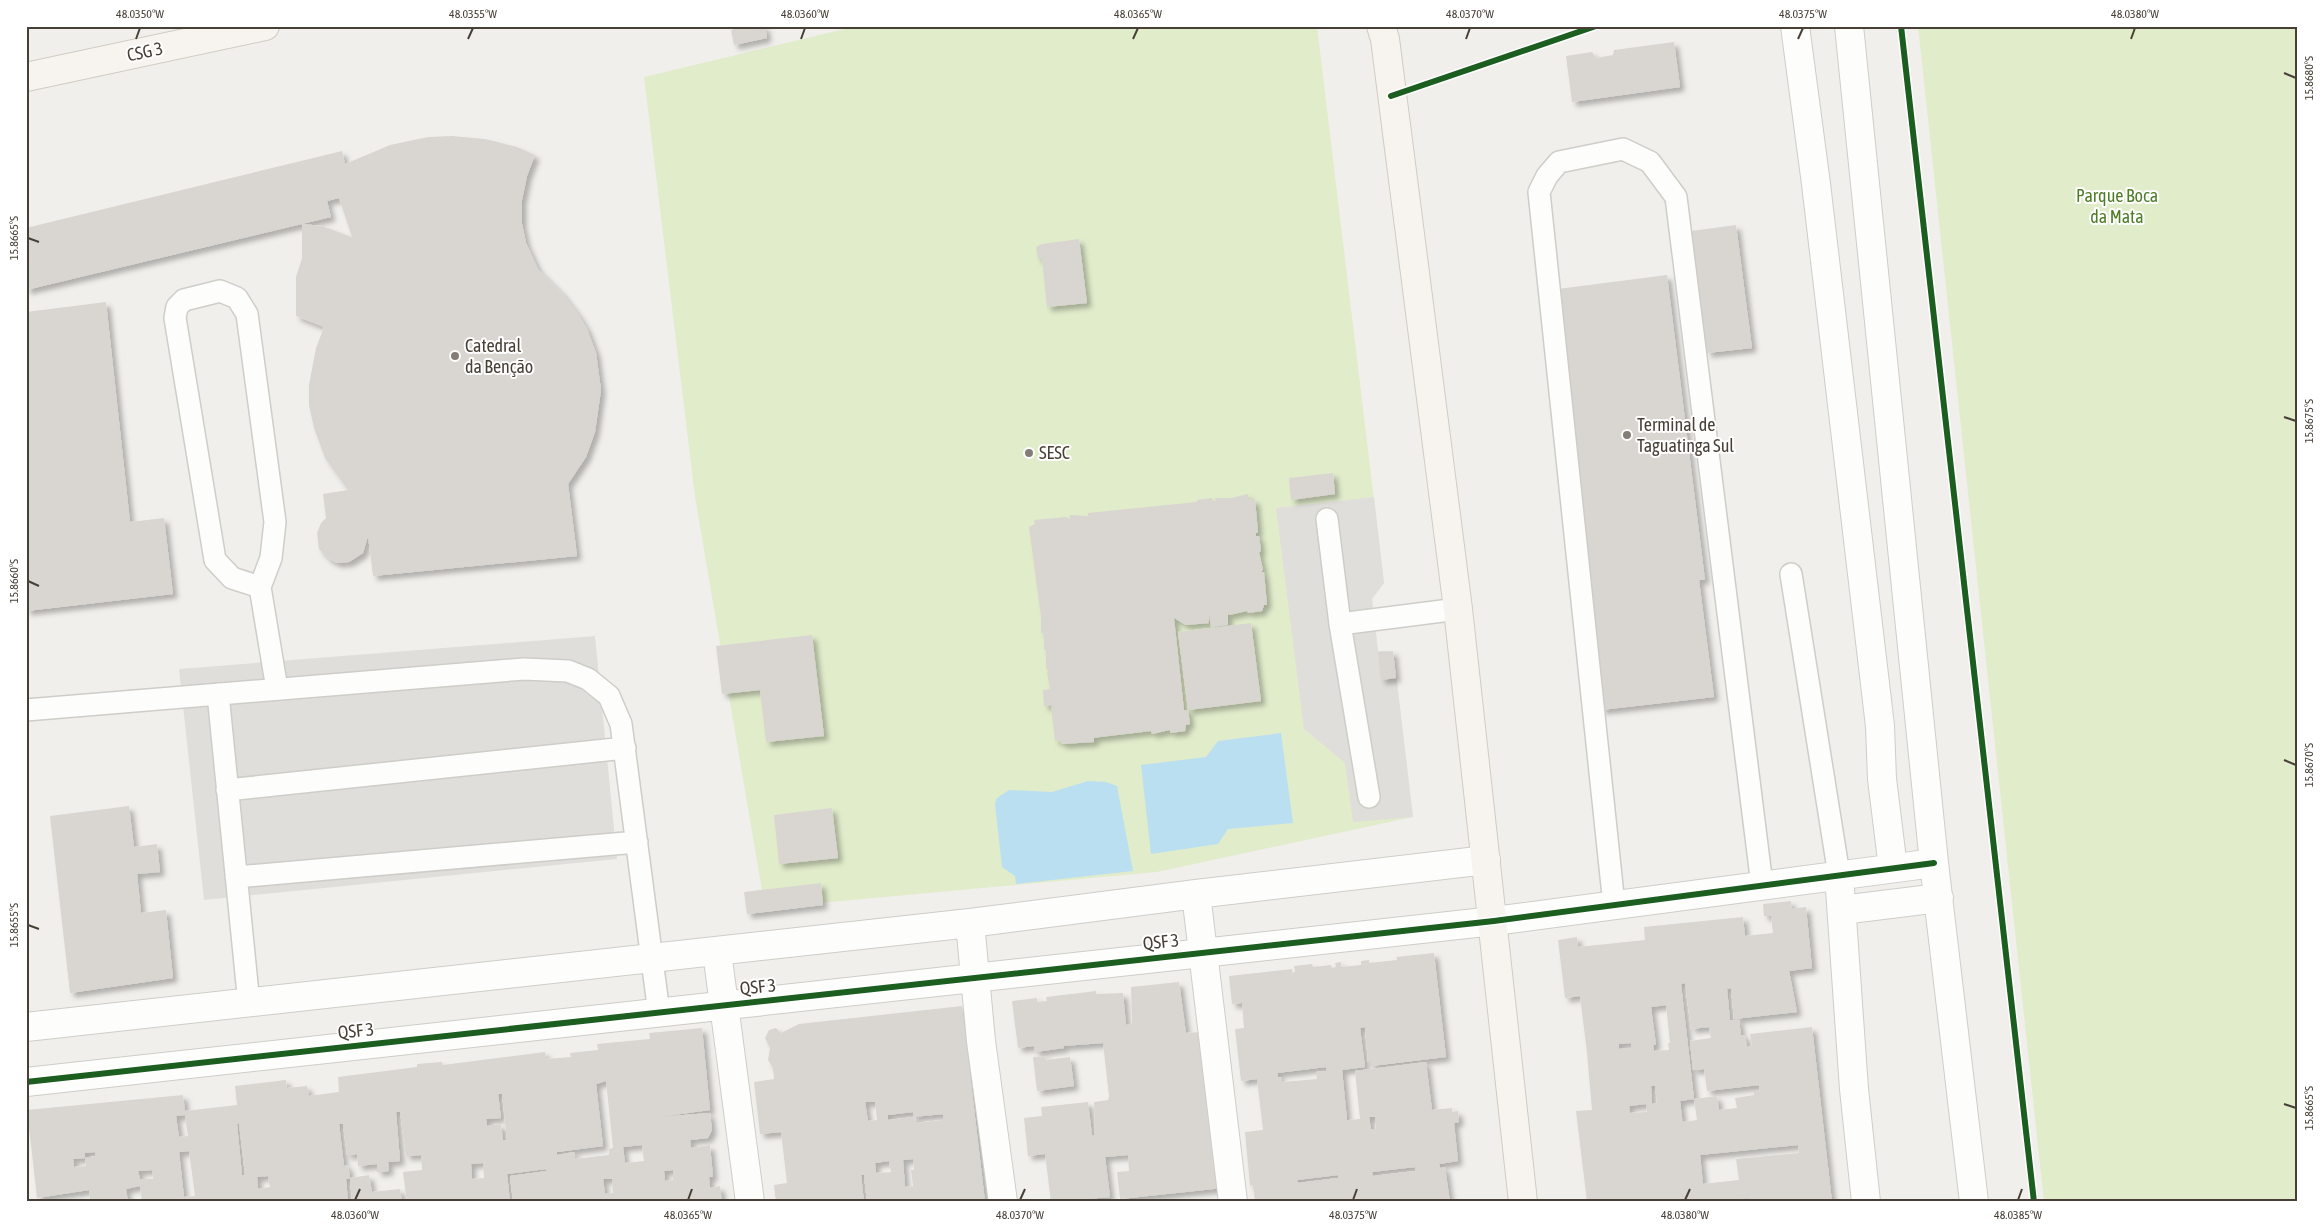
<svg xmlns="http://www.w3.org/2000/svg" width="2323" height="1228" viewBox="0 0 2323 1228" font-family="'Asap Condensed',sans-serif">
	<style>
		.green { fill: #e1eccb }
		.parking { fill: #e0deda }
		.water { fill: #badff0 }
		.building { fill: #d9d6d2; fill-rule: evenodd; filter: url(#shadow) }
		.lines { fill: none; stroke-linecap: round; stroke-linejoin: round }
		.lane-casing { stroke: #cfcdc8; stroke-width: 24 }
		.street-casing { stroke: #cfcdc8; stroke-width: 30 }
		.secondary-casing { stroke: #d1ccc2; stroke-width: 30 }
		.lane { stroke: #fdfdfc; stroke-width: 21 }
		.street { stroke: #fdfdfc; stroke-width: 28 }
		.secondary { stroke: #f7f4ef; stroke-width: 28 }
		.cycleway-casing { stroke: #fff; stroke-width: 9 }
		.cycleway { stroke: #1b5e20; stroke-width: 6 }
		.ticks { fill: none; stroke: #484036; stroke-width: 2 }
		.poi-dot { fill: #837d75; stroke: #fff; stroke-width: 2 }
		.labels { text-anchor: middle; stroke-width: 4; stroke-linejoin: round; paint-order: stroke }
		.street-label { font-size: 18px; fill: #484036; stroke: #fff }
		.park-label { font-size: 18px; fill: #4e7c27; stroke: #fff }
		.poi-label { font-size: 18px; fill: #484036; stroke: #fff; text-anchor: start }
		.neatline { fill: none; stroke: #484036; stroke-width: 2 }
		.ticks-label { font-size: 12px; text-anchor: middle; fill: #484036 }
	</style>
	<defs>
		<filter id="shadow"><feDropShadow dx="4.5" dy="4.5" stdDeviation="2.5" flood-color="#0004"/></filter>
	</defs>
	<rect width="100%" height="100%" fill="#f1efeb"/>
	<!-- green -->
	<path class="green" d="M857,26H1317L1384,583L1372,599L1378,651H1388L1389,675L1396,674L1413,817L1157,872L765,908L695,497L644,77Z
		M1918,26H2297V1202H2044Z"/>
	<!-- parking -->
	<path class="parking" d="M1374,497L1384,583L1372,599L1378,651H1388L1389,675L1396,674L1413,817L1353,822L1345,763L1304,729L1276,508Z
		M595,636L617,859L204,900L179,669Z"/>
	<!-- water -->
	<path class="water" d="M1281,733L1293,823L1228,829L1218,844L1151,854L1141,765L1206,757L1218,741Z
		M1088,781L1106,782L1117,786L1133,871L1016,884L1015,876L1002,867L995,804L997,798L1009,790L1052,792Z"/>
	<!-- building -->
	<path class="building" d="M733,26H765L767,38L734,45L731,30H733Z
		M1674,42L1680,87L1572,102L1566,56L1592,52L1596,58L1613,55L1614,50Z
		M452,136L485,139L517,147L535,155L527,176L522,200V224L526,243L538,269L562,293L578,314L587,329L596,353L601,390L595,432L586,457L568,484L577,556L373,576L368,536L363,553L349,562L337,563L329,559L319,549L317,533L321,523L326,518L323,494L348,490L325,458L314,428L309,405V385L316,348L324,327L296,316V277L302,258V224L322,226L352,237L339,198L327,201L331,217L26,290V228L342,151L345,164L390,145L428,137Z
		M1736,225L1752,348L1707,353L1691,231Z
		M1079,239L1087,303L1047,307L1042,259H1038L1036,247L1042,244Z
		M1667,275L1705,580H1699L1714,697L1601,710L1550,290Z
		M106,302L130,522L164,518L173,594L26,611V312Z
		M1333,473L1335,494L1291,500L1289,478Z
		M1248,494V500L1255,499L1258,532L1256,533V536H1259L1261,551L1259,552L1263,570L1261,572H1264L1267,605H1264L1262,611L1248,613L1247,611L1229,615L1228,612V625L1211,627L1209,614V623L1186,625L1174,618L1184,710H1188L1190,724L1186,725L1185,731L1170,733V730L1152,734L1151,731L1100,737L1094,738V742L1062,744L1059,740L1055,741L1051,707L1053,705L1044,706L1043,690L1050,689L1047,672H1049L1046,668V650H1044V633H1041V617L1029,527L1035,524L1034,520L1066,517L1070,519V515L1088,516V513L1197,502V500L1212,498V501H1216L1215,498H1231Z
		M1251,623L1261,701L1188,710L1178,632Z
		M812,635L824,736L766,742L760,690L722,694L716,646Z
		M1393,651L1396,678L1381,680L1378,652Z
		M129,806L134,847L157,844L160,872L137,874L141,913L166,910L173,978L70,993L50,816Z
		M832,808L838,858L779,864L774,815Z
		M821,883L823,905L747,914L744,892Z
		M1791,901L1792,909L1806,907L1812,968L1789,971L1797,1012L1734,1019L1731,988L1727,989L1730,1020H1739L1741,1035H1745L1747,1047L1752,1046L1750,1034L1812,1027L1832,1202H1749L1748,1198L1740,1199L1741,1202H1706L1705,1200L1691,1202H1587L1576,1111L1592,1110L1587,1053L1580,996L1565,998L1558,940L1577,937L1578,947L1645,940L1644,927L1743,917L1745,936L1773,933L1771,916H1764L1763,904ZM1685,983L1691,1029L1709,1027L1711,1038L1690,1041L1693,1070L1704,1069L1707,1091L1759,1085L1760,1091H1754V1095L1735,1098L1737,1108L1719,1110L1717,1096L1694,1099L1697,1120L1683,1122V1126L1680,1101L1694,1099L1681,984ZM1666,1005L1670,1043H1668L1669,1050L1654,1051L1653,1045H1656L1651,1007ZM1631,1043V1048L1619,1049V1044ZM1651,1086H1655L1657,1103L1652,1104ZM1646,1104L1647,1112L1630,1113L1629,1106ZM1798,1145L1799,1153L1736,1159L1739,1180L1703,1184L1700,1155Z
		M1434,953L1446,1057L1371,1066V1062H1368L1365,1027L1360,1028L1365,1067L1342,1070L1347,1120H1349L1360,1119L1355,1071L1426,1062L1432,1110L1452,1108V1112L1458,1111L1459,1122L1454,1123L1458,1161L1439,1164L1440,1168L1445,1167L1450,1202H1255L1253,1185L1250,1186L1245,1132L1263,1130L1257,1079L1241,1081L1235,1029L1244,1028L1242,1003L1232,1004L1229,976L1292,969V973L1295,972L1294,966L1312,964L1313,967L1331,965L1332,968L1336,967L1335,963L1341,962V967L1361,965V961L1369,960V963L1397,960L1396,957ZM1326,1067V1071L1316,1072L1317,1079L1282,1082L1281,1077H1278L1277,1073ZM1369,1117H1375L1376,1129H1371ZM1415,1167V1171L1373,1176L1372,1172ZM1338,1175V1178L1298,1183L1297,1180Z
		M1179,982L1186,1033L1200,1032L1223,1188L1120,1199L1117,1172L1129,1171L1128,1155L1105,1157L1110,1197L1051,1202L1045,1154L1028,1156L1024,1118L1042,1116L1041,1107L1088,1102L1092,1135H1095L1094,1102L1108,1100L1109,1096L1103,1043L1063,1046L1064,1048L1035,1052L1034,1046L1018,1048L1012,1001L1037,998V1002L1047,1001L1046,997L1096,991V994L1123,993L1126,1025L1132,1024L1131,987Z
		M962,1006L985,1202H867L864,1175H861L864,1202H776L774,1185L787,1183L781,1132L760,1134L754,1082L774,1079L773,1068L768,1060L770,1048L765,1038L769,1030L776,1028L781,1033L799,1024ZM865,1102H875L877,1120L868,1121ZM913,1112V1117L943,1114V1120L916,1123L915,1117L888,1120V1115ZM913,1159L914,1170H911L913,1186L905,1187L903,1160ZM889,1161L891,1172L876,1173L875,1163Z
		M702,1028L710,1110L658,1117L710,1113L712,1130L708,1138L690,1140L691,1148L710,1145L713,1177H709L710,1188L720,1186L722,1202H571V1200L513,1202L510,1176L547,1171L546,1169L507,1174L510,1202H407L403,1172L422,1170L421,1155L406,1156L400,1112H396L400,1161L388,1162L389,1171L377,1172V1164L358,1166L357,1154L347,1155L343,1124H339L344,1166L348,1165L350,1178L369,1175L372,1192L400,1189L402,1202H352L350,1178L346,1179L348,1202H142L140,1186L126,1189L128,1202H90L89,1190L37,1198L27,1110L183,1095L185,1111L237,1105L235,1086L286,1080L287,1088L307,1086L309,1096L339,1092L338,1077L417,1067V1064L442,1062L443,1065L545,1052L546,1059L571,1057L570,1053L598,1050L597,1044L650,1039L649,1033ZM606,1081L613,1148L609,1149V1155L575,1159L574,1152L557,1155V1152L603,1146L596,1084ZM498,1094H502L507,1140H503L501,1124L487,1126L486,1119L501,1118ZM185,1115L188,1136L179,1137L176,1116ZM239,1123L245,1175H242L237,1124ZM642,1145L644,1161L625,1163L623,1147ZM189,1151L195,1196L184,1197L179,1152ZM95,1152L96,1156L85,1158L86,1166L74,1167L73,1159L85,1158V1153ZM483,1163L484,1178L472,1179L471,1164ZM152,1170L153,1179H140L138,1171ZM673,1170V1180L665,1181L664,1171ZM268,1176L270,1187L258,1189L257,1177ZM603,1179H612L613,1193L605,1194Z
		M1045,1056L1046,1060L1070,1057L1074,1086L1037,1091L1033,1057Z"/>
	<g class="lines">
		<!-- lane casing -->
		<g class="lane-casing">
			<path id="lane" d="M1327,519L1340,624L1369,797
				M1791,574L1839,875
				M260,587L232,578L215,560L175,318L177,307L184,300L220,291L237,298L247,314L275,522L271,558L260,587L277,689
				M1340,624L1458,609
				M218,694L249,1004
				M26,710L524,669L568,671L588,679L609,696L621,724L659,1013
				M227,790L625,748
				M236,877L637,842
				M1614,905L1539,192L1547,176L1559,162L1623,149L1650,162L1676,197L1762,885"/>
		</g>
		<!-- street casing -->
		<g class="street-casing">
			<path id="street" d="M1795,26L1816,184L1880,726L1882,779L1893,868
				M1849,26L1934,863L1974,1202
				M1839,875L1854,1089L1866,1202
				M1196,894L1233,1202
				M1842,910L1939,898
				M970,923L981,1041L1003,1202
				M717,952L750,1202
				M26,1027L970,923L1196,894L1486,860
				M26,1082L1494,921L1934,863"/>
		</g>
		<!-- secondary casing -->
		<g class="secondary-casing">
			<path id="secondary" d="M1381,26L1385,39L1458,609L1523,1202
				M26,77L265,26"/>
		</g>
		<!-- lane -->
		<use href="#lane" class="lane"/>
		<!-- street -->
		<use href="#street" class="street"/>
		<!-- secondary -->
		<use href="#secondary" class="secondary"/>
		<!-- cycleway casing -->
		<g class="cycleway-casing">
			<path id="cycleway" d="M1901,26L2034,1202
				M1391,96L1596,26
				M26,1082L1494,921L1934,863"/>
		</g>
		<!-- cycleway -->
		<use href="#cycleway" class="cycleway"/>
	</g>
	<!-- ticks -->
	<path class="ticks" d="M136,39L140,28M468,39L473,28M801,39L805,28M1133,39L1138,28M1466,39L1470,28M1798,39L1803,28M2131,39L2135,28M2284,73L2296,78M28,238L39,242M2284,417L2296,421M28,581L39,586M2284,760L2296,765M28,925L39,929M2284,1104L2296,1108M355,1200L360,1189M688,1200L692,1189M1020,1200L1025,1189M1353,1200L1357,1189M1685,1200L1690,1189M2018,1200L2022,1189"/>
	<!-- markers -->
	<g class="poi-dot">
		<circle cx="455" cy="356" r="5"/>
		<circle cx="1627" cy="435" r="5"/>
		<circle cx="1029" cy="453" r="5"/>
	</g>
	<g class="labels">
		<!-- street labels -->
		<g class="street-label">
			<text transform="translate(145 52) rotate(-12)" y="6">CSG 3</text>
			<text transform="translate(1161 942) rotate(-6)" y="6">QSF 3</text>
			<text transform="translate(758 987) rotate(-6)" y="6">QSF 3</text>
			<text transform="translate(356 1031) rotate(-6)" y="6">QSF 3</text>
		</g>
		<!-- park labels -->
		<g class="park-label">
			<text x="2117" y="202">Parque Boca<tspan x="2117" dy="21">da Mata</tspan></text>
		</g>
		<!-- poi labels -->
		<g class="poi-label">
			<text x="465" y="352">Catedral<tspan x="465" dy="21">da Benção</tspan></text>
			<text x="1637" y="431">Terminal de<tspan x="1637" dy="21">Taguatinga Sul</tspan></text>
			<text x="1039" y="459">SESC</text>
		</g>
	</g>
	<!-- border -->
	<rect width="2323" height="1228" fill="none" stroke="#ffffff" stroke-width="55"/>
	<rect x="28" y="28" width="2268" height="1172" class="neatline"/>
	<g class="ticks-label">
		<text x="140" y="18">48.0350°W</text>
		<text x="473" y="18">48.0355°W</text>
		<text x="805" y="18">48.0360°W</text>
		<text x="1138" y="18">48.0365°W</text>
		<text x="1470" y="18">48.0370°W</text>
		<text x="1803" y="18">48.0375°W</text>
		<text x="2135" y="18">48.0380°W</text>
		<text transform="translate(2309 78) rotate(-90)" y="4">15.8680°S</text>
		<text transform="translate(14 238) rotate(-90)" y="4">15.8665°S</text>
		<text transform="translate(2309 421) rotate(-90)" y="4">15.8675°S</text>
		<text transform="translate(14 581) rotate(-90)" y="4">15.8660°S</text>
		<text transform="translate(2309 765) rotate(-90)" y="4">15.8670°S</text>
		<text transform="translate(14 925) rotate(-90)" y="4">15.8655°S</text>
		<text transform="translate(2309 1108) rotate(-90)" y="4">15.8665°S</text>
		<text x="355" y="1219">48.0360°W</text>
		<text x="688" y="1219">48.0365°W</text>
		<text x="1020" y="1219">48.0370°W</text>
		<text x="1353" y="1219">48.0375°W</text>
		<text x="1685" y="1219">48.0380°W</text>
		<text x="2018" y="1219">48.0385°W</text>
	</g>
</svg>
